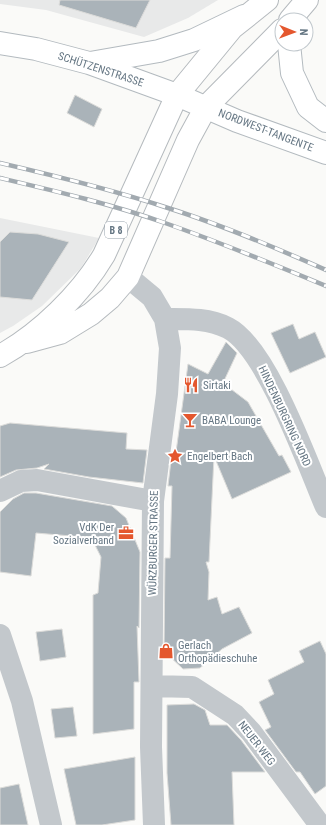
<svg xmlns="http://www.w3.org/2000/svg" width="326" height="825" viewBox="0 0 326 825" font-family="'Roboto Condensed',sans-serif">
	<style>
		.built { fill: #e8e9e9 }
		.building { fill: #aab3b9; stroke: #dcdcda }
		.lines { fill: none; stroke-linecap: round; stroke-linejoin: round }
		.secondary-casing { stroke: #b3babf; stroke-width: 24 }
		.primary-casing { stroke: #b5babe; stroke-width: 24 }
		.street { stroke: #c3c8cc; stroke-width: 22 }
		.secondary { stroke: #fff; stroke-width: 22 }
		.primary { stroke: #fff; stroke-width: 22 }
		.rail-casing { stroke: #a2aab0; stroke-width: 4.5 }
		.rail { stroke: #fff; stroke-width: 3; stroke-dasharray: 9; stroke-linecap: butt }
		.labels { text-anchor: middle; stroke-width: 4; stroke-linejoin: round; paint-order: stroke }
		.shield { fill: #fff; stroke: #939fa8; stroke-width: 1 }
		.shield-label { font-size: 10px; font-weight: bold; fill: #657683 }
		.street-label { font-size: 11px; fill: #657683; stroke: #fff }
		.poi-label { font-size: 11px; fill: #657683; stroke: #fff; text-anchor: start }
	</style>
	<rect width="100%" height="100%" fill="#fafaf8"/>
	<!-- built -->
	<path class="built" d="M0,0H218L188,18L144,37L46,10L0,4Z
		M0,218L99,238L81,268L42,306L13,326L0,333Z"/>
	<!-- building -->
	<path class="building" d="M60,0H150L136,28L59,5Z
		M75,95L102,109L94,127L67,113Z
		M10,232L38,234L69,242L32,300L0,297V242Z
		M293,324L299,339L315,332L326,357L290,373L271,333Z
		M226,342L237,353L223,383L248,402L279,456L282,455L291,472L232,499L214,456L209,562H206L209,572L208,600L217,597L222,614L239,607L252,633L222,649L200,668L183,669L164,651L165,558H170L172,486H168L172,452H176L188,364L208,374Z
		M10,423L127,433L126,449L147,450L143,483L89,477L44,469L49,464L37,468L16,470L0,477V426Z
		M24,493H36L112,506L126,518L140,552L139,628L137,626L139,682H134V729L93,734V595L98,593L101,557L94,543L83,537L36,533L31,576L0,572V512L13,499Z
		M62,629L66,657L40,661L36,632Z
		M320,641L326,654V786L315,794L300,772H296L265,730L271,727L259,702L274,694L268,680L304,662L299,651Z
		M194,704L205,710L210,725H227L241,740L265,772H232L234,825H171L167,773V705Z
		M73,707L77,736L55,738L51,709Z
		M135,757V820L102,825H76L64,769Z
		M19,784L28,825H0V788Z"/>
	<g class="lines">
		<!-- secondary casing -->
		<g class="secondary-casing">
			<path id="secondary" d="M0,43L36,49L89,63L177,95L237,121L326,153
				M289,44L292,73L308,107L326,121
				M90,63L159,51L194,40L244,16"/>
		</g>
		<!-- primary casing -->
		<g class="primary-casing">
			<path id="primary" d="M290,20L307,0
				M27,342L60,333L91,314L110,298L128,277L188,140L206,107L282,30
				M0,356C40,334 81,294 104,255L177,95L232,28L267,0"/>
		</g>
		<!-- street -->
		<path class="street" d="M128,277L152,297L165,319L170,348L167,394L153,501L151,747L154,825
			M165,319C187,319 208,318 228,328C267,348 308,465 326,507
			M0,491L21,481L37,480L153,501
			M0,635L22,701L51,825
			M152,686L192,687L235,715L251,732L320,825"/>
		<!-- secondary -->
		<use href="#secondary" class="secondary"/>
		<!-- primary -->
		<use href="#primary" class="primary"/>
		<!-- rail casing -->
		<g class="rail-casing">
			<path id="rail" d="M0,163C56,176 113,190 168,208C222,225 274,247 326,270
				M0,178C55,191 111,204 165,223C219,242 273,264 326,286"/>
		</g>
		<!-- rail -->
		<use href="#rail" class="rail"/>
	</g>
	<!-- icons -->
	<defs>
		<g id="restaurant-bare" transform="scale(1.2)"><path d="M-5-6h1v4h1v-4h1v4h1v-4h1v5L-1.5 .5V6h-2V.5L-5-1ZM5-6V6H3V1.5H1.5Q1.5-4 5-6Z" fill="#e4572e" stroke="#fff" stroke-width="2.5" paint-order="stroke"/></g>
		<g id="bar-bare" transform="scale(1.2)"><path d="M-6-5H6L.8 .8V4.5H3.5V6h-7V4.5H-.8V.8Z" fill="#e4572e" stroke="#fff" stroke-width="2.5" paint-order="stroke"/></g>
		<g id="sight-bare" transform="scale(1.2)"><path d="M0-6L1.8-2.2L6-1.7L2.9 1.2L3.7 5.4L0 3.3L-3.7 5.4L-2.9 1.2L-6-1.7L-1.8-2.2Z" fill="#e4572e" stroke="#fff" stroke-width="2.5" paint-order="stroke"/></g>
		<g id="office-bare" transform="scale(1.2)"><path d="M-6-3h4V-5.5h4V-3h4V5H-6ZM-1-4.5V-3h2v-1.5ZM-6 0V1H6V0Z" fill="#e4572e" stroke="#fff" stroke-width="2.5" paint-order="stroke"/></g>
		<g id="shop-bare" transform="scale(1.2)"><path d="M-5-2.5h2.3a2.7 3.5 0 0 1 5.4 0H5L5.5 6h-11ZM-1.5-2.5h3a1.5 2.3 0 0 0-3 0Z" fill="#e4572e" stroke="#fff" stroke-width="2.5" paint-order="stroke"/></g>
	</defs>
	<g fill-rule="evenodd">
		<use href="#restaurant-bare" x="191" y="385"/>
		<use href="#bar-bare" x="190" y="420"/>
		<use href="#sight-bare" x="175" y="456"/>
		<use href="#office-bare" x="126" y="533"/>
		<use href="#shop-bare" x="166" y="651"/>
	</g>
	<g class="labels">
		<!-- shield labels -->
		<rect class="shield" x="105" y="222" width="22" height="16" rx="3"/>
		<g class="shield-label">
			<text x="116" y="234">B 8</text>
		</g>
		<!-- street labels -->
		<g class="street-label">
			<text transform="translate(101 69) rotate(18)" y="4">SCHÜTZENSTRASSE</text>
			<text transform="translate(266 130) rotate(21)" y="4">NORDWEST-TANGENTE</text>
			<text transform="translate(285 416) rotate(65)" y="4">HINDENBURGRING NORD</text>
			<text transform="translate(153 543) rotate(-89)" y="4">WÜRZBURGER STRASSE</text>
			<text transform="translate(257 743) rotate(52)" y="4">NEUER WEG</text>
		</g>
		<!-- poi labels -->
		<g class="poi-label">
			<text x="203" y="389">Sirtaki</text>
			<text x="202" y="424">BABA Lounge</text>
			<text x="187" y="460">Engelbert Bach</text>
			<text x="114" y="531" text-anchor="end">VdK Der<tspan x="114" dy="13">Sozialverband</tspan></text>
			<text x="178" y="649">Gerlach<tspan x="178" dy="13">Orthopädieschuhe</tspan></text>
		</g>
	</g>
	<!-- north arrow -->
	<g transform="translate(294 32) rotate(91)"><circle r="19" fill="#ffffff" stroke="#c1c8cd"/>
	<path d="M0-3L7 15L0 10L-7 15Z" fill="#e4572e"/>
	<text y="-6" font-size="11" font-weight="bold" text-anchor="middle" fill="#657683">N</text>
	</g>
</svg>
